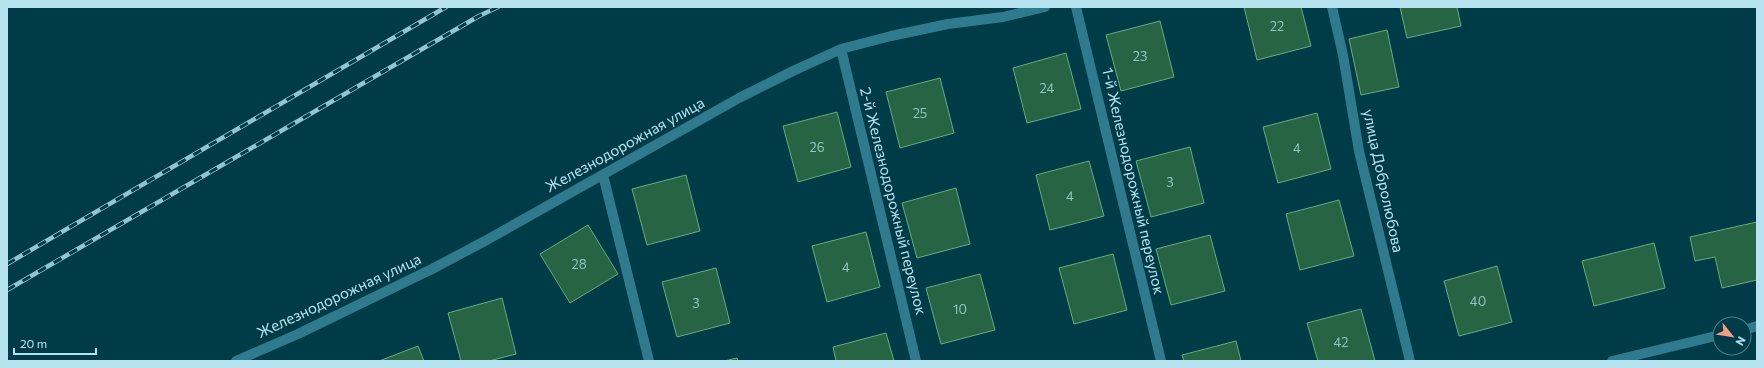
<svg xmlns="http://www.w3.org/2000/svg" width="1764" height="368" viewBox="0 0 1764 368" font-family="Commissioner,sans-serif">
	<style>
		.building { fill: #266443; stroke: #64ad82 }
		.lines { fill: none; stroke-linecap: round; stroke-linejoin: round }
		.street { stroke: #2f7a8d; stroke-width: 10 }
		.rail-casing { stroke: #95c4d1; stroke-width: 4.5 }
		.rail { stroke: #003b48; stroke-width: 3; stroke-dasharray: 9; stroke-linecap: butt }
		.labels { text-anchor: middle; stroke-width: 3; stroke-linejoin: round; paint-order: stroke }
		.number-label { font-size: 13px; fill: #93c3c5 }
		.street-label { font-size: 15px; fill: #b7e3f0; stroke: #003b48 }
	</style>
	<rect width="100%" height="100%" fill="#003b48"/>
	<!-- building -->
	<path class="building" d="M1244,7H1301L1311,46L1257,60Z
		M1400,7H1457L1461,26L1407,38Z
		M1160,21L1174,77L1121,91L1106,35Z
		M1387,30L1399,87L1361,95L1349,39Z
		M1066,53L1081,109L1027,123L1013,68Z
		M940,78L954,133L900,148L886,92Z
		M837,112L851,167L798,182L783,126Z
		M1317,113L1331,169L1278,183L1263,127Z
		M1190,147L1204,203L1151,217L1136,161Z
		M1089,161L1104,216L1050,230L1036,175Z
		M686,175L700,231L647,245L632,189Z
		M956,188L970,244L917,258L902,203Z
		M1339,200L1354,256L1300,270L1286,214Z
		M1757,222V280L1722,288L1715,257L1695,261L1690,237Z
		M588,225L618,274L570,303L540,254Z
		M866,232L880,287L827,302L812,246Z
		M1210,235L1225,291L1171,305L1156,249Z
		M1654,243L1665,288L1594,306L1582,261Z
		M1113,254L1127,310L1074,324L1059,268Z
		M1497,266L1512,322L1459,336L1444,281Z
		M716,268L730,323L677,337L662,282Z
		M980,274L995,330L941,344L926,288Z
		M502,298L516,354L489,361H461L448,313Z
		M1361,309L1375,361H1318L1307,323Z
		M886,333L894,361H836L833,347Z
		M1236,341L1241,361H1184L1182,355Z
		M418,346L424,361H379Z
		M737,358L738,361H724Z"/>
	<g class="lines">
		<!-- street -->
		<path class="street" d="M1076,7L1161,361
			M1332,7L1343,55L1359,151L1410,361
			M841,49L916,361
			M603,175L649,361
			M1744,330L1757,326
			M236,361L298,334L432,269L485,241L739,98L793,71L841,49L891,36L948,24L1003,17L1045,7
			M1612,361L1720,335"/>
		<!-- rail casing -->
		<g class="rail-casing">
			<path id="rail" d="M7,264L446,7
				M7,290L479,16L498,7"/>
		</g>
		<!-- rail -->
		<use href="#rail" class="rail"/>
	</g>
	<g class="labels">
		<!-- number labels -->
		<g class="number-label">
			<text x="1277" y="31">22</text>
			<text x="1140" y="61">23</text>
			<text x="1047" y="93">24</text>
			<text x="920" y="118">25</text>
			<text x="817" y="152">26</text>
			<text x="1297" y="153">4</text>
			<text x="1170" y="187">3</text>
			<text x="1070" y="201">4</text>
			<text x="579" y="269">28</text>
			<text x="846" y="272">4</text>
			<text x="1478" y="306">40</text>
			<text x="696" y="308">3</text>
			<text x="960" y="314">10</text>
			<text x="1341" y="347">42</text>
		</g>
		<!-- street labels -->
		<g class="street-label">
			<text transform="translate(625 145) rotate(-29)" y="5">Железнодорожная улица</text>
			<text transform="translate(1133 181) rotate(77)" y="5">1-й Железнодорожный переулок</text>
			<text transform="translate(1383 181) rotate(78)" y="5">улица Добролюбова</text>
			<text transform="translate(893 201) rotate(76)" y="5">2-й Железнодорожный переулок</text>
			<text transform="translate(339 296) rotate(-25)" y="5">Железнодорожная улица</text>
		</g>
	</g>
	<!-- border -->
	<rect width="1764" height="368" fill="none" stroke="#b7e3f0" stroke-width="16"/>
	<!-- north arrow -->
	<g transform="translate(1732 336) rotate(120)"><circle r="19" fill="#003b48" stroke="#497e8b"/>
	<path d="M0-3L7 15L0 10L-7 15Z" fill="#f49e86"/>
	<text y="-6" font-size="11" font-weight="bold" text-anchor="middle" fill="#b7e3f0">N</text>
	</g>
	<!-- scale -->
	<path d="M14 348v6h82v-6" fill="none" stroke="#b7e3f0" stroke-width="2"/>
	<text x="20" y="348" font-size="12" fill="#b7e3f0" stroke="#003b48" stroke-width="3" paint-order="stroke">20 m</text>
</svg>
